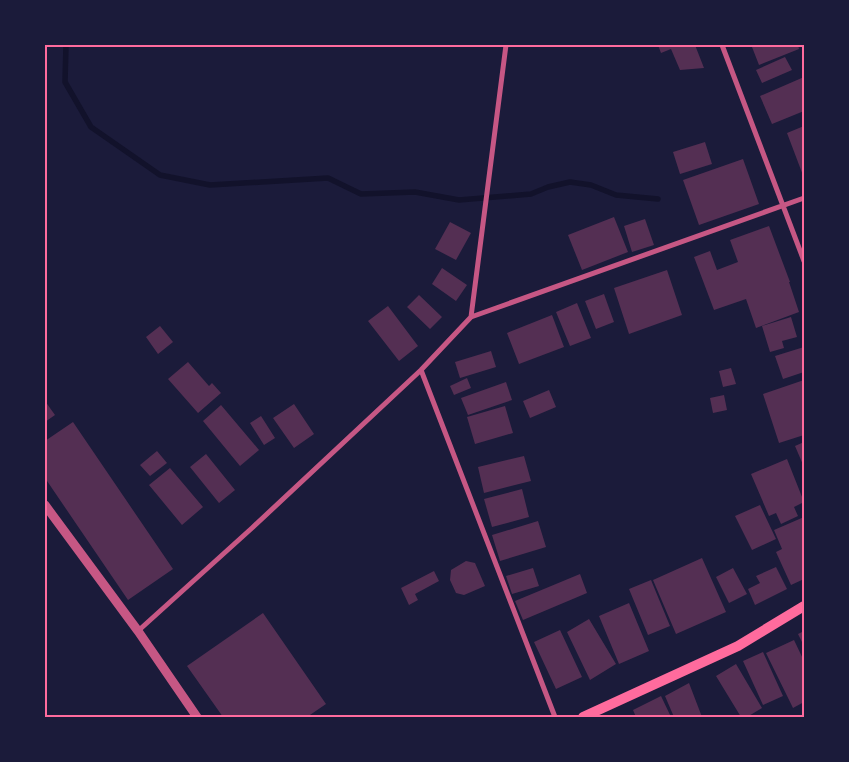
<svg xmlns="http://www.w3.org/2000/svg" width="849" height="762" viewBox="0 0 849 762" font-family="Lato,sans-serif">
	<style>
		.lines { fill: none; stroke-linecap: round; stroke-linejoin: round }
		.stream { stroke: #12122b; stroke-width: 5.5 }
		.building { fill: #542f53 }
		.minor { stroke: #c65784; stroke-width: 5 }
		.tertiary { stroke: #c65784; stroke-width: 9 }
		.secondary { stroke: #ff6b9d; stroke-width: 10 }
		.neatline { fill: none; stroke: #ff6b9d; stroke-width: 2 }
	</style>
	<rect width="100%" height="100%" fill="#1b1b3a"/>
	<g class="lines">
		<!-- stream -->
		<path class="stream" d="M66,45L65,82L91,127L160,175L210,185L328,178L361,194L415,192L459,200L531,194L548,187L570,182L591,185L616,195L658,199"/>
	</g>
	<!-- building -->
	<path class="building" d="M658,45H695L704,68L680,70L671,49L661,53Z
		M756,45H798L799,49L759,65L752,47Z
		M785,57L792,70L762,83L756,70Z
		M804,77V111L772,124L760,96Z
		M804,126V178L787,133Z
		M705,142L712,164L680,174L673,152Z
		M743,159L759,204L699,225L683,180Z
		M614,217L628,252L582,270L568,235Z
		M645,219L654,245L632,252L624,226Z
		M450,222L471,233L456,260L435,249Z
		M769,226L790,282H789L799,312L756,328L746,299L714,310L694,257L710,251L717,270L738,262L730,240Z
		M442,268L467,285L456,301L432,284Z
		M667,270L682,315L629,334L614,288Z
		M604,294L614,322L596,329L585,301Z
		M419,295L442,317L430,329L407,307Z
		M577,303L591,338L570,346L556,312Z
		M388,306L418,346L399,361L368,321Z
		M552,315L564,347L519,364L507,333Z
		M791,317L797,337L782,341L784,348L770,352L762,326Z
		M160,326L173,342L158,354L146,337Z
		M804,347V372L783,379L775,356Z
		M491,351L496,367L460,378L455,362Z
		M188,362L209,386L212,383L221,393L198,413L168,379Z
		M731,368L736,384L723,387L719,371Z
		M467,378L471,388L454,395L450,386Z
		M804,380V435L779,443L763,394Z
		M506,382L512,400L468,415L461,398Z
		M549,390L556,407L530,418L523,401Z
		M724,395L727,410L713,413L710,398Z
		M45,401L55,415L45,422Z
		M294,404L314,434L294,448L273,418Z
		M221,405L259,450L240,466L203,421Z
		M505,406L513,433L475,444L467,417Z
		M261,416L275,438L264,445L250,423Z
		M73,422L173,569L128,600L45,478V441Z
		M804,442V467L795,446Z
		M157,451L167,463L150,476L140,465Z
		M206,454L235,490L219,503L190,467Z
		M524,456L531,481L484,493L478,467Z
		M787,459L804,502L794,507L798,516L781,524L776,513L769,516L751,474Z
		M170,468L203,507L182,525L149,485Z
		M522,489L529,517L492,527L484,499Z
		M760,505L776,539L752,550L735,516Z
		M804,517V579L791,585L776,552L782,549L774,530Z
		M538,521L546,547L500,561L492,535Z
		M702,558L726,612L676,634L653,580Z
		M466,561L475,563L485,586L464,595L456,593L450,580L451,570Z
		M776,567L787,589L755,605L748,589L760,583L756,576Z
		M533,568L539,586L512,594L506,576Z
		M733,568L747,594L729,603L716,577Z
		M434,571L439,581L415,594L418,600L409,605L401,588Z
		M580,574L587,593L523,620L515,601Z
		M651,580L670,626L648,635L629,589Z
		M629,603L649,651L619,664L599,616Z
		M263,613L326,704L307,717H223L187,666Z
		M589,619L616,664L590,680L567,632Z
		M560,630L582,677L556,689L534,642Z
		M804,631V646L798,634Z
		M794,640L804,661V702L793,708L766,653Z
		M763,652L783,696L763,705L743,661Z
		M736,664L762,708L747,717H741L716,676Z
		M689,683L702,717H674L665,696Z
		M661,696L671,717H636L633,710Z"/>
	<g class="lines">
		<!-- minor -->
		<path class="minor" d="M722,45L804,261
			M471,317L506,45
			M421,370L555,717
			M138,631L252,528L421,370L471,317L804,198"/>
		<!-- tertiary -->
		<path class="tertiary" d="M45,505L138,631L197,717"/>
		<!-- secondary -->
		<path class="secondary" d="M583,717L738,646L804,606"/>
	</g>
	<!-- border -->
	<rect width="849" height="762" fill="none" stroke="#1b1b3a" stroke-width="92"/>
	<rect x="46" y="46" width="757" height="670" class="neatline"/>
</svg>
